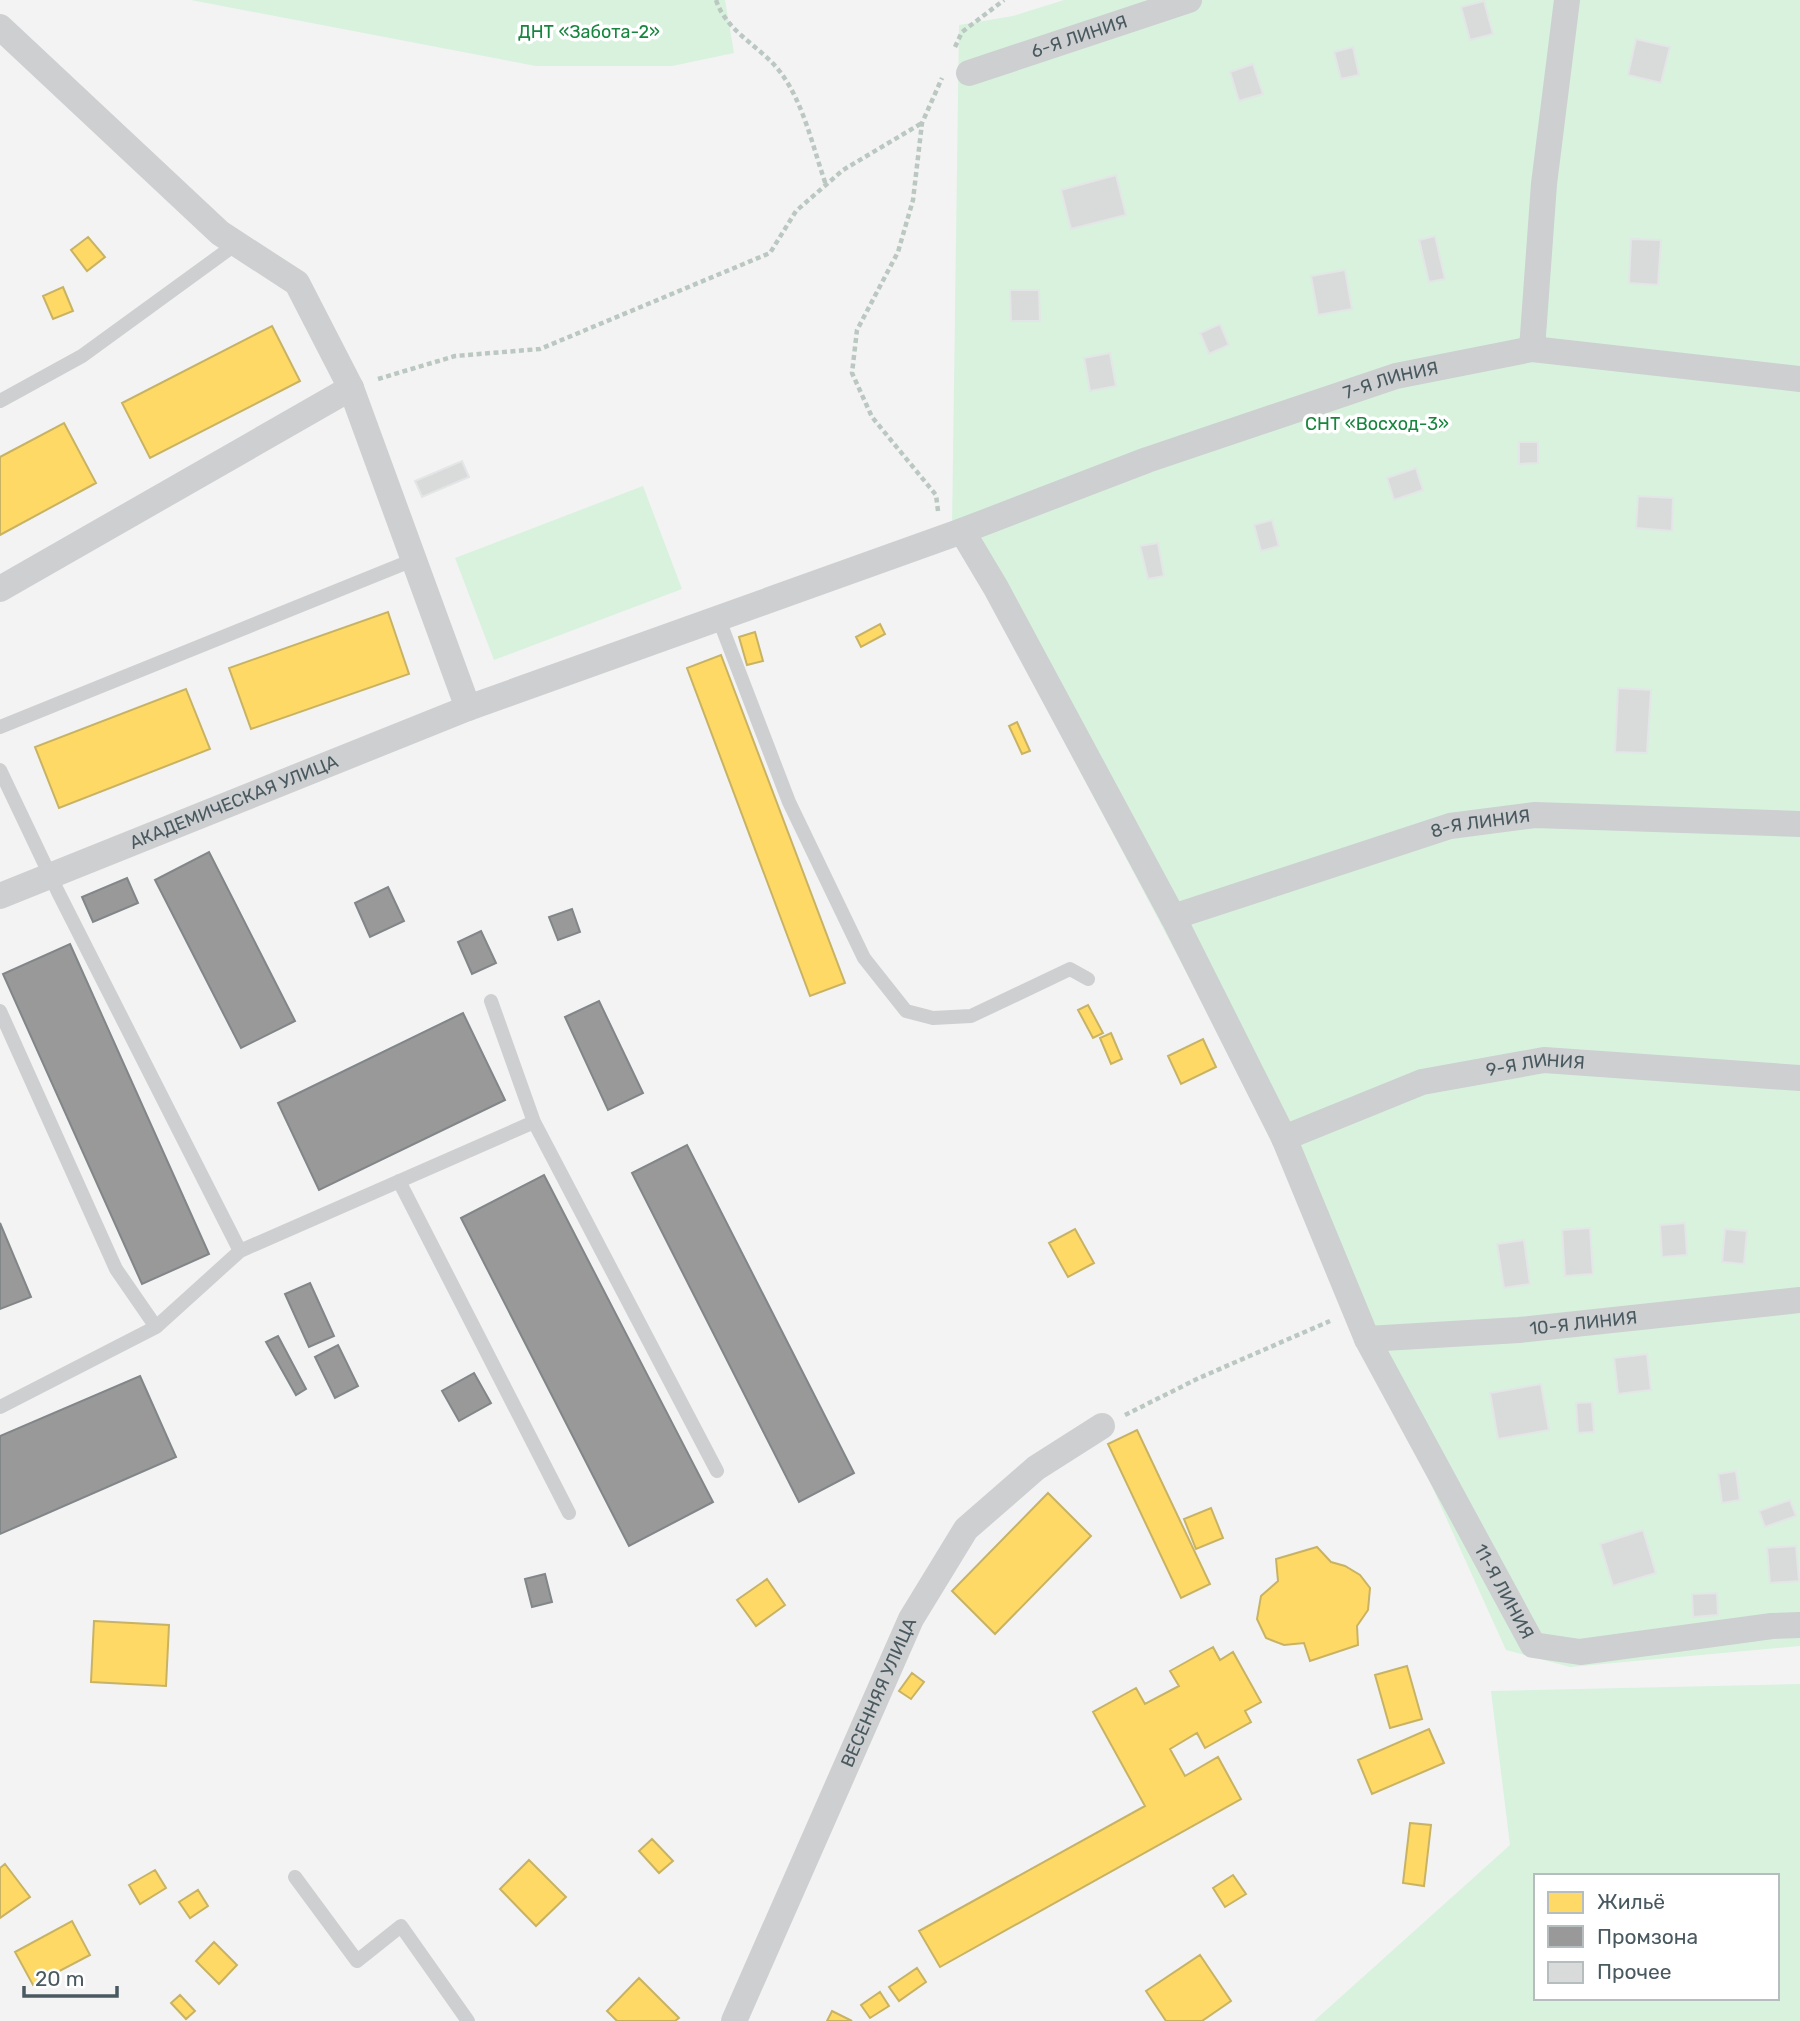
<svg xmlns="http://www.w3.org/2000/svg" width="1800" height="2021" viewBox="0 0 1800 2021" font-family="Rubik,sans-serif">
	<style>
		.green { fill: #d8f2de; fill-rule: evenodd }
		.homes { fill: #ffd966; stroke: #c8b364; stroke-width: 2 }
		.industry { fill: #999; stroke: #818688; stroke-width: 2 }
		.building { fill: #d9dbdb; stroke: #e4e5e6; stroke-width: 2 }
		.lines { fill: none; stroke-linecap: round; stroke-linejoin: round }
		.path { stroke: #bbc8c2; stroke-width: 4.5; stroke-dasharray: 5 3.5; stroke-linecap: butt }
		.lane { stroke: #cdcfd1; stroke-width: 14 }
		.street { stroke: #cdcfd1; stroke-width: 26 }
		.labels { text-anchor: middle; stroke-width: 7; stroke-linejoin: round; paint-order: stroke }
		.park-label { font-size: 18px; fill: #17853e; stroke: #fff }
		.street-label { font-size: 18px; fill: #495960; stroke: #fff }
	</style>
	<rect width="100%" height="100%" fill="#f3f3f3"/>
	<!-- green -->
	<path class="green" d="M191,0H725L734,53L672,66H536Z
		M1064,0H1800V1646L1570,1667L1506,1650L1275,1140L952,529L959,25L1013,16Z
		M643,486L682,589L494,660L455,558Z
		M1800,1684V2021H1314L1510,1845L1491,1691ZM1536,1876H1777V1998H1536Z"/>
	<!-- homes -->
	<path class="homes" d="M88,237L105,257L87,271L71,250Z
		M63,287L73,311L53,319L43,296Z
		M272,326L300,381L150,458L122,403Z
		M64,423L96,483L0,535V457Z
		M388,612L409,674L251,729L229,668Z
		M880,624L885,634L861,647L856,637Z
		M755,632L763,661L747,665L739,637Z
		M721,655L845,983L810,996L687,668Z
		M186,689L210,749L59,808L35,747Z
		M1017,722L1030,751L1022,754L1009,726Z
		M1088,1005L1103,1033L1093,1038L1078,1010Z
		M1111,1033L1122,1059L1111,1064L1100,1038Z
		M1203,1039L1216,1067L1181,1084L1168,1056Z
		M1075,1229L1094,1263L1068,1277L1049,1243Z
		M1137,1430L1210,1584L1181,1598L1108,1444Z
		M1048,1493L1091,1536L995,1634L952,1591Z
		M1211,1508L1223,1538L1196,1549L1184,1519Z
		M1317,1547L1331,1562L1345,1566L1360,1575L1370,1588L1368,1610L1357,1626L1358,1645L1310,1661L1304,1643L1284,1645L1266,1638L1257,1619L1261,1596L1278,1581L1276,1559Z
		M767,1579L785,1605L756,1626L737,1600Z
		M94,1621L169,1625L166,1686L91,1682Z
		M1213,1647L1220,1660L1233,1652L1261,1702L1245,1711L1251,1722L1205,1748L1197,1733L1170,1749L1185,1776L1218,1757L1241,1799L940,1967L919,1931L1145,1806L1093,1712L1136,1688L1145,1704L1179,1686L1170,1671Z
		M1407,1666L1422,1719L1390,1728L1375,1675Z
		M912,1673L924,1682L911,1699L899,1691Z
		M1429,1729L1444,1763L1372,1794L1358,1760Z
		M1410,1823L1431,1825L1424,1886L1403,1883Z
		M652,1839L673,1861L659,1873L639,1851Z
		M529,1860L566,1897L536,1926L500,1889Z
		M5,1864L30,1897L0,1918V1868Z
		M155,1870L166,1888L140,1904L129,1885Z
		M1233,1875L1246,1894L1225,1907L1213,1888Z
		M198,1890L208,1906L190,1918L179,1902Z
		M72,1921L90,1955L33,1985L15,1952Z
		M214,1942L237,1965L219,1984L196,1961Z
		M1200,1955L1231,2001L1202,2021H1166L1146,1991Z
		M917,1968L926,1982L899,2001L889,1987Z
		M639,1978L679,2018L675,2021H617L607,2011Z
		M880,1992L889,2006L870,2018L861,2005Z
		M180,1995L195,2011L186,2019L171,2003Z
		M832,2011L852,2021H827Z"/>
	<!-- industry -->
	<path class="industry" d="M209,852L295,1021L241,1048L155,880Z
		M127,878L138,903L93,922L82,897Z
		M388,887L404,921L370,937L355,903Z
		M572,909L580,932L558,940L549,917Z
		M481,931L496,963L472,974L458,942Z
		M70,944L209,1254L142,1284L3,974Z
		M599,1001L643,1093L608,1110L565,1017Z
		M463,1013L505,1100L319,1190L278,1103Z
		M687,1145L854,1473L799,1502L632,1173Z
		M544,1175L713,1502L629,1546L461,1218Z
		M0,1223L31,1297L0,1309Z
		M310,1283L334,1336L309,1347L285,1294Z
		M278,1336L306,1389L296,1395L266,1342Z
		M338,1345L358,1386L335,1398L315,1357Z
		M474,1373L491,1403L459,1421L442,1391Z
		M140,1376L176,1457L0,1534V1436Z
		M545,1574L552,1602L532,1607L525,1579Z"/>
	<!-- building -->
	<path class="building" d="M1484,1L1493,34L1470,40L1461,7Z
		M1636,39L1670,47L1661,83L1628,75Z
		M1353,47L1359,75L1341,79L1334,52Z
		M1253,64L1263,94L1239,101L1230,72Z
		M1116,175L1126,215L1071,229L1061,190Z
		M1435,236L1445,279L1429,282L1419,240Z
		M1631,239L1661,240L1658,285L1629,283Z
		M1345,270L1352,309L1318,315L1311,276Z
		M1010,290H1039L1040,321H1011Z
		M1220,324L1229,345L1209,354L1200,333Z
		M1110,353L1116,386L1090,391L1084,358Z
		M1519,442H1538V463L1519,464Z
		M462,461L469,477L422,497L415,481Z
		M1416,468L1423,490L1394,500L1387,478Z
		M1638,496L1673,498L1672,531L1636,528Z
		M1272,520L1279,546L1261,551L1254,525Z
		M1158,543L1164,576L1148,579L1140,546Z
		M1618,688L1651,690L1647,753L1615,752Z
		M1685,1223L1687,1255L1662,1257L1660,1225Z
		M1590,1228L1593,1274L1565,1276L1562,1230Z
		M1725,1229L1747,1231L1744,1264L1722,1262Z
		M1524,1240L1530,1284L1504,1288L1497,1244Z
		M1647,1354L1651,1390L1618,1394L1614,1358Z
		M1541,1384L1549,1430L1498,1439L1490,1393Z
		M1592,1402L1594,1432L1578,1433L1576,1403Z
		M1736,1471L1740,1500L1722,1503L1718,1474Z
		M1790,1500L1796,1516L1765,1527L1759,1511Z
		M1643,1530L1656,1573L1613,1586L1600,1544Z
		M1796,1546L1799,1581L1770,1583L1767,1548Z
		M1717,1593L1718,1615L1693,1617L1692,1594Z"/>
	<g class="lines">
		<!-- path -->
		<path class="path" d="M716,0C727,33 761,46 781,73C804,104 813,148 826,185
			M955,47L962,32L1004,0
			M378,379L455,356L540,349L770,253L796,211L843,170L922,123
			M938,511L936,495L872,417L852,373L857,330L898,252L913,200L922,123L942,78
			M1125,1415L1199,1378L1330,1321"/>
		<!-- lane -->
		<path class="lane" d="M0,401L82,356L236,244
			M718,617L789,802L864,958L906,1011L933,1018L971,1016L1070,969L1088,979
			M0,727L413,560
			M0,770L58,892L240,1251L534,1122L717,1471
			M491,1001L534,1122
			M0,1011L116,1269L156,1327
			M399,1181L569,1513
			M0,1407L156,1327L240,1251
			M295,1877L357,1961L401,1926L468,2021"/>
		<!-- street -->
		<g class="street">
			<path d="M0,27L220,233L297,283L351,388"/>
			<path id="s1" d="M969,73L1189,0"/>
			<path d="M1532,349L1544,184L1567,0"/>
			<path id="s2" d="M962,531L996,588L1173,917L1284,1138L1367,1339L1533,1645L1580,1652L1772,1626L1800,1625"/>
			<path d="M0,589L351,388L468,708"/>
			<path id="s3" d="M0,896L468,708L962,531L1147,460L1396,376L1532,349L1800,379"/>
			<path id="s4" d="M1173,917L1450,826L1535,815L1800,824"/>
			<path id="s5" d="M1284,1138L1422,1082L1544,1060L1800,1078"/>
			<path id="s6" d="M1367,1339L1519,1330L1800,1300"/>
			<path id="s7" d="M734,2021L911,1619L966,1529L1036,1468L1102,1426"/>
		</g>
	</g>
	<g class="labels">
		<!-- park labels -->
		<g class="park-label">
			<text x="589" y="38">ДНТ «Забота-2»</text>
			<text x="1377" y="430">СНТ «Восход-3»</text>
		</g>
		<!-- street labels -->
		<g class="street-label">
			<text dy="6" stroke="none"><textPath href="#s1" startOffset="116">6-Я ЛИНИЯ</textPath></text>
			<text dy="6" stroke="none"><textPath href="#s3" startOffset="1484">7-Я ЛИНИЯ</textPath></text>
			<text dy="6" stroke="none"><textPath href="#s3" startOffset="252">АКАДЕМИЧЕСКАЯ УЛИЦА</textPath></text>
			<text dy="6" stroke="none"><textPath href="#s4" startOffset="322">8-Я ЛИНИЯ</textPath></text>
			<text dy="6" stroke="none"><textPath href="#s5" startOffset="264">9-Я ЛИНИЯ</textPath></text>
			<text dy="6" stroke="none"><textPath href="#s6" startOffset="217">10-Я ЛИНИЯ</textPath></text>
			<text dy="6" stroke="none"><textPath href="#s2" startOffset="1192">11-Я ЛИНИЯ</textPath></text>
			<text dy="6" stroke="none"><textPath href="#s7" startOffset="359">ВЕСЕННЯЯ УЛИЦА</textPath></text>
		</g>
	</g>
	<!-- legend -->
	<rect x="1534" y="1874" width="245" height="126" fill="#ffffff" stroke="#b6bdbf" stroke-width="2"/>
	<rect x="1548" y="1892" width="35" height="21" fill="#ffd966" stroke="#b6bdbf" stroke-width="2"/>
	<text x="1597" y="1909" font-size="21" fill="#495960">Жильё</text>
	<rect x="1548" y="1926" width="35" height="21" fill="#999999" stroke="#b6bdbf" stroke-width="2"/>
	<text x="1597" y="1944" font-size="21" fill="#495960">Промзона</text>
	<rect x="1548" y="1962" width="35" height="21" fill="#d9dbdb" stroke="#b6bdbf" stroke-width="2"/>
	<text x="1597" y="1979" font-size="21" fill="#495960">Прочее</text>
	<!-- scale -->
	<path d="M24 1986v10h93v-10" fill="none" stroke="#495960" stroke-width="3.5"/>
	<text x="35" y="1986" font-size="21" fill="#495960" stroke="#ffffff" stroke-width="5" paint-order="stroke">20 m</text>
</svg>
